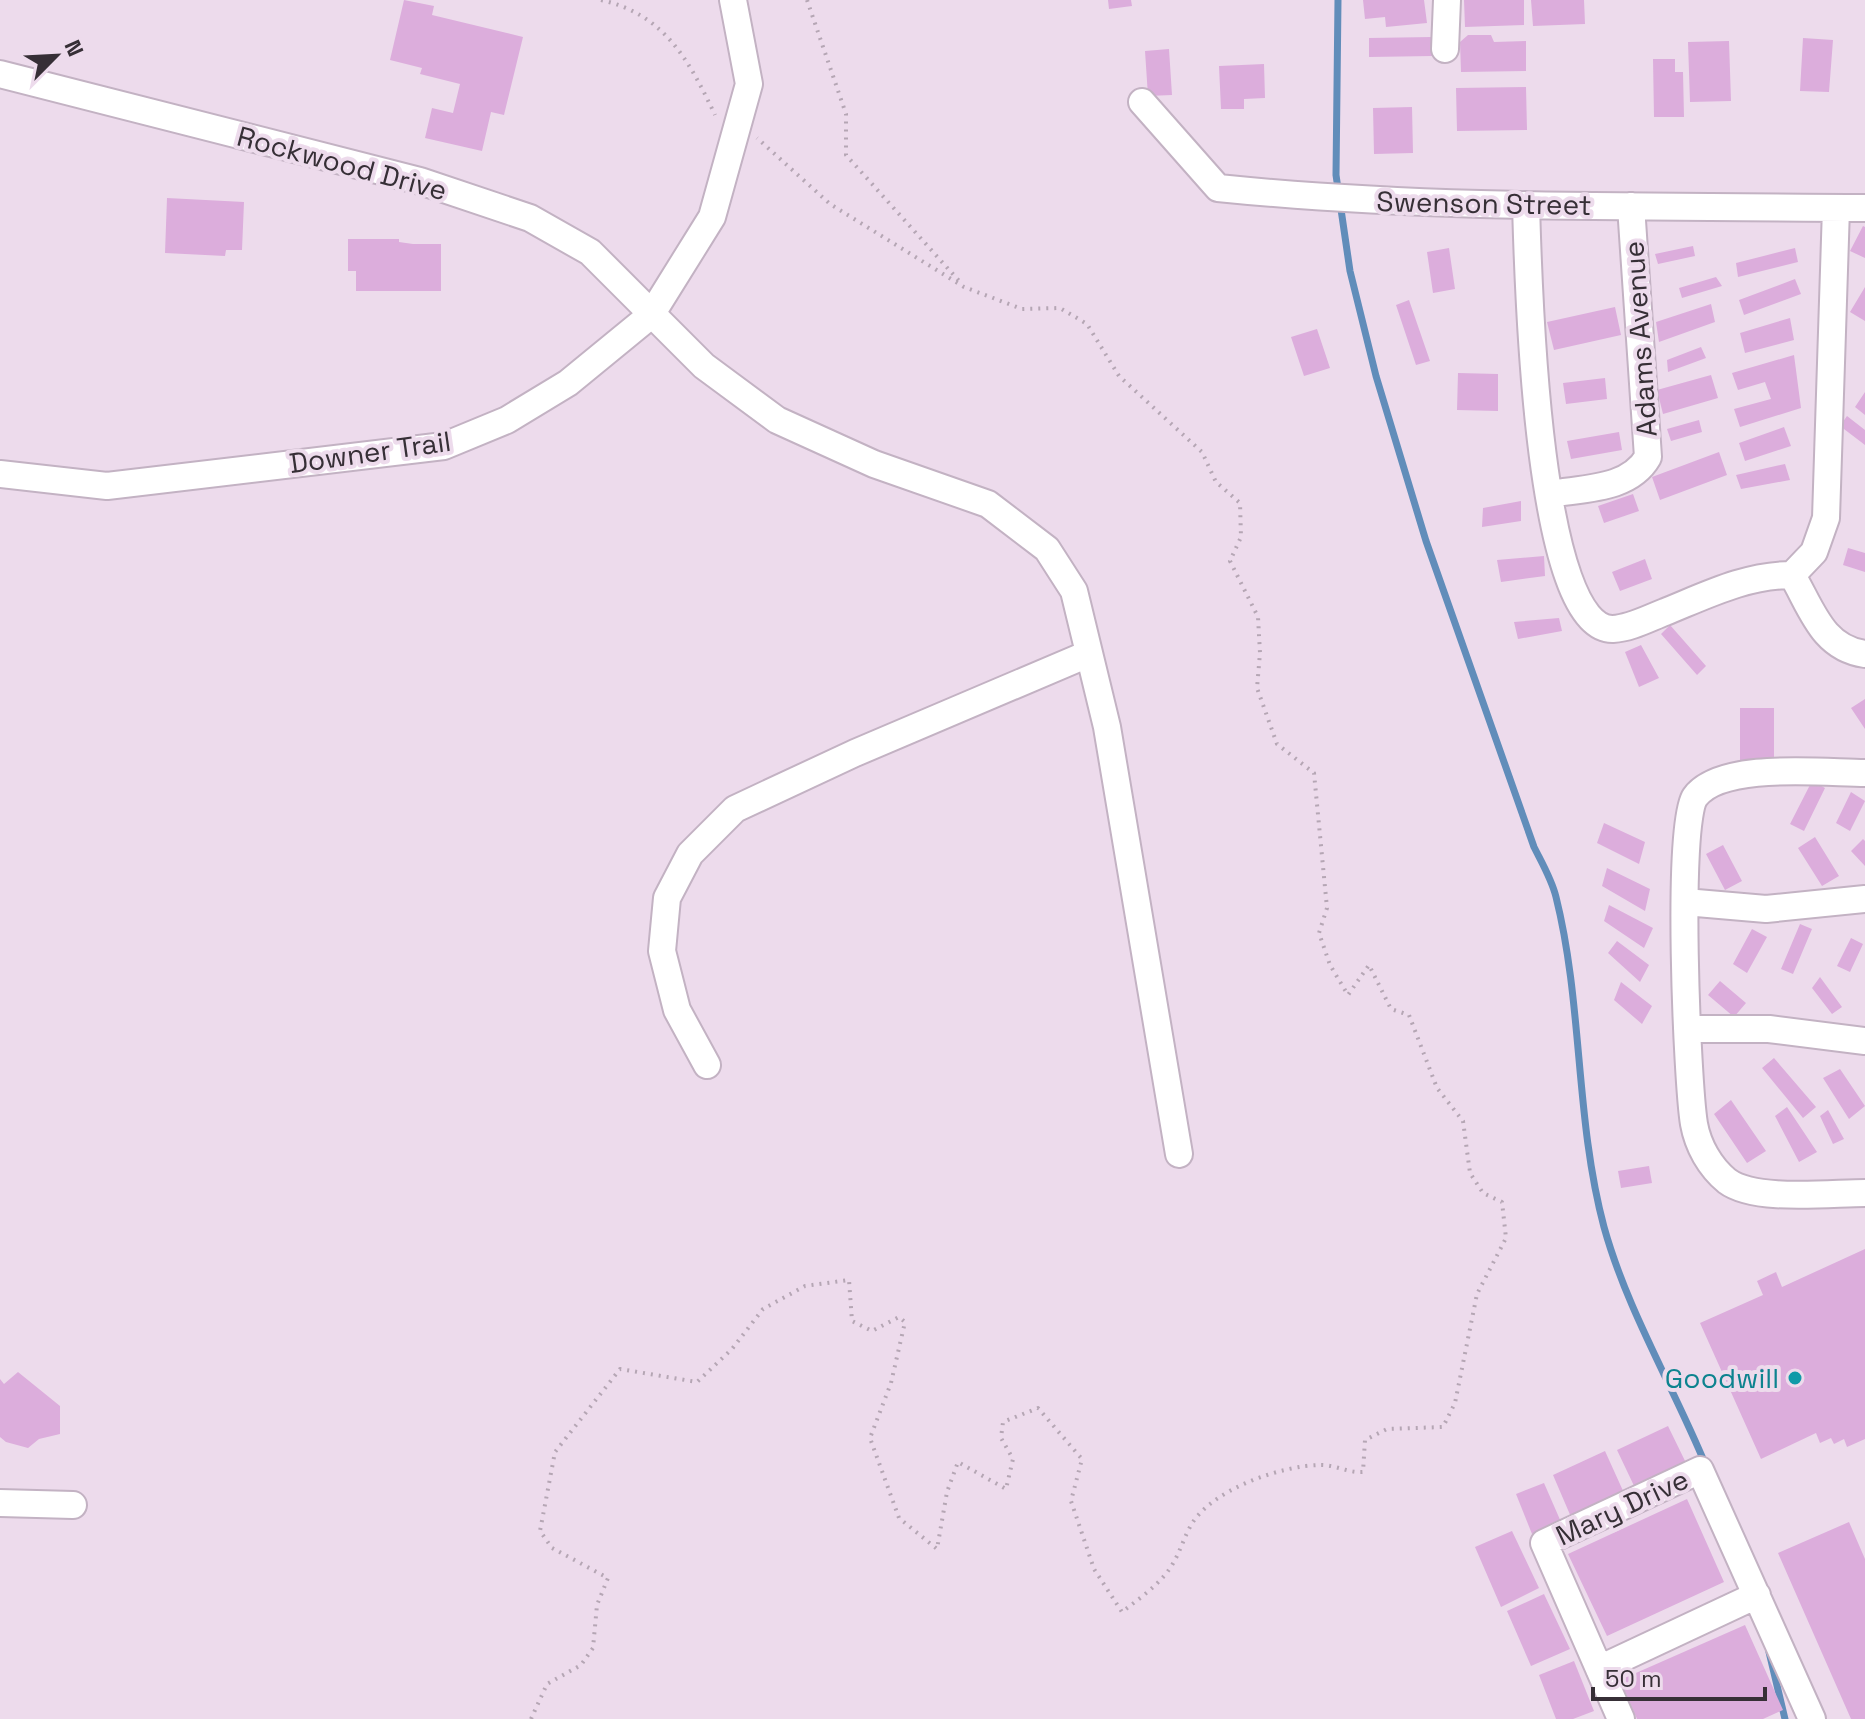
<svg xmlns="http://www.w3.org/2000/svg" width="1865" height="1719" viewBox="0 0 1865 1719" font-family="'Space Grotesk',sans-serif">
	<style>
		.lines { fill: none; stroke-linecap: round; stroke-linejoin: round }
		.stream { stroke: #618dba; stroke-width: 7 }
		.building { fill: #dcaddc }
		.minor-casing { stroke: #c3b2c3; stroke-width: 30 }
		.path { stroke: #b5a6b4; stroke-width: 4; stroke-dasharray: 2 6; stroke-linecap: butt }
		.minor { stroke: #fff; stroke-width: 26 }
		.culture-dot { fill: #0f9aa8; stroke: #eddbec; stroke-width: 3 }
		.labels { text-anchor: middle; stroke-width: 8; stroke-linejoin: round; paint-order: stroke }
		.street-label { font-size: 28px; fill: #362f36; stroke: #eddbec }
		.culture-label { font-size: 28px; fill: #0d838f; stroke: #eddbec; text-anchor: end }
	</style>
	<rect width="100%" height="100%" fill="#eddbec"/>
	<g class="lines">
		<!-- stream -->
		<path class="stream" d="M1338,0L1336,175L1350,271L1376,376L1426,541L1534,847C1542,863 1552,880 1556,897C1583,1005 1575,1119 1604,1227C1627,1310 1673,1386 1706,1466
			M1769,1652L1785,1719"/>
	</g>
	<!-- building -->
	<path class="building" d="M404,0L434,6L432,15L523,37L504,115L491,112L482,151L425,138L432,108L453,113L460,84L420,74L422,68L390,60Z
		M1108,0H1131L1132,6L1109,9Z
		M1363,0H1424L1427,23L1386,27L1385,17L1365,19Z
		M1464,0H1524V25L1465,27Z
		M1531,0H1584L1585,24L1533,26Z
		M1468,35H1491L1494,42L1526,41V71L1461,72L1460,42Z
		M1432,37L1433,56L1369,57V38Z
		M1803,38L1833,40L1829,92L1800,91Z
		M1729,41L1731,101L1690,102L1688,42Z
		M1169,49L1172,95L1148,96L1145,51Z
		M1653,59H1675V72H1683L1684,117H1654Z
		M1264,64L1265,98L1244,99V109H1221L1219,66Z
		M1526,87L1527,130L1457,131L1456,88Z
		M1412,107L1413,153L1374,154L1373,108Z
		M167,198L244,202L242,250H226L225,256L165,253Z
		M1863,226L1865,227V258L1850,251Z
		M348,239H399V242L413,244H441V291H356V271H348Z
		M1693,246L1695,256L1658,264L1655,254Z
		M1449,248L1455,289L1433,293L1427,252Z
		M1795,248L1798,262L1738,277L1736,263Z
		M1716,277L1722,286L1682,298L1679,288Z
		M1795,279L1801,294L1744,315L1739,300Z
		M1865,287V321L1850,312Z
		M1409,300L1430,361L1416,365L1396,305Z
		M1711,304L1715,322L1659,342L1656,322Z
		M1615,307L1621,335L1554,350L1547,322Z
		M1790,318L1794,340L1745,353L1740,333Z
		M1317,329L1330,368L1304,376L1291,337Z
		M1701,347L1706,358L1668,372L1667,360Z
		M1794,355L1801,408L1740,427L1734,409L1771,399L1765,382L1738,390L1732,373Z
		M1458,373L1498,374V411L1457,410Z
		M1711,375L1718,398L1663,414L1657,390Z
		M1605,378L1607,399L1566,404L1563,383Z
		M1865,392V415L1855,407Z
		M1847,416L1865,430V445L1840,426Z
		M1699,420L1702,432L1671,441L1667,429Z
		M1784,427L1791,446L1745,461L1739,443Z
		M1619,432L1622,450L1571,459L1567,441Z
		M1719,452L1727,475L1660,500L1652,477Z
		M1785,464L1790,480L1741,489L1736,475Z
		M1633,494L1639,511L1604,523L1598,506Z
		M1521,501V521L1482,527L1483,508Z
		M1848,548L1865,553V572L1843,565Z
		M1544,556L1545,576L1501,582L1497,560Z
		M1645,559L1652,579L1620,591L1612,572Z
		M1559,618L1562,631L1518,639L1514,622Z
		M1670,625L1706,666L1697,675L1661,634Z
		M1641,645L1659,678L1639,687L1625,652Z
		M1865,699V729L1851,708Z
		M1740,708H1774V761H1740Z
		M1812,781L1825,788L1804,831L1790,824Z
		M1851,792L1865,801L1850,831L1836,823Z
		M1604,823L1645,842L1639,864L1597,843Z
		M1815,837L1839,876L1822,886L1798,848Z
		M1863,839L1865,841V866L1851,851Z
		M1723,845L1742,881L1725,890L1706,854Z
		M1607,868L1650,889L1645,911L1602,886Z
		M1609,905L1653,928L1644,948L1604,921Z
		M1800,924L1812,929L1793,974L1781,969Z
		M1752,929L1767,937L1747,973L1733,964Z
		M1851,938L1863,944L1850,972L1837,966Z
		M1617,941L1649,965L1640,982L1608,953Z
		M1820,977L1842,1007L1832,1014L1812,988Z
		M1720,981L1746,1003L1734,1017L1708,995Z
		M1621,982L1652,1006L1642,1024L1614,1000Z
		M1774,1058L1816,1107L1803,1118L1762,1068Z
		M1840,1069L1865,1106L1849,1119L1823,1078Z
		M1731,1100L1766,1151L1747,1163L1714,1114Z
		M1787,1107L1817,1152L1799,1162L1775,1116Z
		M1828,1110L1844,1139L1833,1144L1820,1116Z
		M1649,1166L1652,1183L1621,1188L1618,1171Z
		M1865,1249V1439L1847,1447L1844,1439L1834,1444L1831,1438L1820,1443L1816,1433L1761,1459L1700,1323L1763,1295L1757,1281L1776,1272L1782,1287Z
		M18,1372L60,1406V1434L39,1439L28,1448L6,1442L0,1437V1379L4,1384Z
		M1668,1426L1687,1465L1636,1490L1617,1450Z
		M1605,1451L1624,1493L1571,1517L1553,1475Z
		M1544,1483L1561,1522L1532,1534L1516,1494Z
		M1687,1499L1724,1582L1607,1636L1568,1554Z
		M1849,1522L1865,1559V1719H1851L1778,1553Z
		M1512,1531L1539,1588L1501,1607L1475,1547Z
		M1544,1594L1570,1649L1531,1666L1507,1611Z
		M1745,1625L1783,1710L1763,1719H1637L1620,1680Z
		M1574,1661L1594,1711L1573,1719H1556L1539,1675Z"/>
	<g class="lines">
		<!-- minor casing -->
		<g class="minor-casing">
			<path id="minor" d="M1445,49L1447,0
				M0,74L420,181L530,218L590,252L704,366L777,420L874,464L988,504L1047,549L1074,591L1107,727L1179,1154
				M1142,102L1218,188C1433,210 1649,206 1865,208
				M1526,205C1528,267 1535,631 1613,629C1631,628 1649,618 1665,612C1707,595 1746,575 1792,575C1812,609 1822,648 1865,654
				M0,474L107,486L444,446L507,420L568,383L651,315L712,217L749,84L733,0
				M1550,494C1584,488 1629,490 1648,457L1631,206
				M1792,575L1814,552L1826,518L1836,208
				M1865,773C1825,773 1721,761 1695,797C1676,823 1687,1081 1694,1124C1698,1146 1710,1167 1727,1181C1755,1202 1830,1193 1865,1193
				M1685,902L1766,909L1865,899
				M1687,1029H1769L1865,1041
				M707,1065L677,1010L662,951L667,898L690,854L735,809L855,753L1088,654
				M0,1503L73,1505
				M1599,1669L1757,1595
				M1621,1719L1544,1543L1700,1470L1812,1719"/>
		</g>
		<!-- path -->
		<path class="path" d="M601,0C664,14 689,60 715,115
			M807,0L846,114V155L960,282
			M531,1719L547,1684L581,1665L593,1648L597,1605L608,1578L552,1548L540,1531L555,1452L620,1369L697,1382L732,1349L763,1309L805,1286L849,1280L852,1321L872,1331L899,1317L905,1322L891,1383L870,1438L899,1518L937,1549L947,1492L958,1462L1006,1489L1013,1459L1001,1438L1003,1422L1038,1408L1082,1459L1071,1501L1094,1569L1122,1612C1136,1601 1152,1590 1164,1576C1178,1560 1181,1544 1190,1527C1209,1490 1282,1465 1321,1465C1336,1465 1348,1473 1363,1472L1365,1440L1387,1429L1443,1427L1455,1403L1477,1294L1506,1238L1502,1202L1483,1193L1470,1173L1463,1121L1437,1088L1409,1015L1391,1009L1369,965L1348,995L1330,965L1319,933L1327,908L1314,773L1277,744L1257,688L1260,653L1258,617L1230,561L1241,537L1240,503L1216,482L1202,452L1119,376L1087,324L1060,308L1022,309L964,287L830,204L757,138"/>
		<!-- minor -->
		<use href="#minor" class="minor"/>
	</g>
	<!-- markers -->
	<circle class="culture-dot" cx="1795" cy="1378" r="8"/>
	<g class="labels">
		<!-- street labels -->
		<g class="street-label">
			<text transform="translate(342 163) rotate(15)" y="10">Rockwood Drive</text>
			<text transform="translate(1484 203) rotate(1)" y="10">Swenson Street</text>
			<text transform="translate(1640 339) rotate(-94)" y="10">Adams Avenue</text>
			<text transform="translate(370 452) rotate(-8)" y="10">Downer Trail</text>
			<text transform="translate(1622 1507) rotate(-25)" y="10">Mary Drive</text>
		</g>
		<!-- culture labels -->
		<g class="culture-label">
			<text x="1779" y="1388">Goodwill</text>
		</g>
	</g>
	<!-- north arrow -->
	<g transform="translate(56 56) rotate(66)" stroke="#eddbec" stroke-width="6" paint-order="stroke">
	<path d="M0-6L14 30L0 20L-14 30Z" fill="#362f36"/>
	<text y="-12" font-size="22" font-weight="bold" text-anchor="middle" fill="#362f36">N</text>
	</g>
	<!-- scale -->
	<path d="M1593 1687v12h172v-12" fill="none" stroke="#362f36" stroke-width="4"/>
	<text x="1605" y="1687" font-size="24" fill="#362f36" stroke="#eddbec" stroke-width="6" paint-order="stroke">50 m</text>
</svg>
